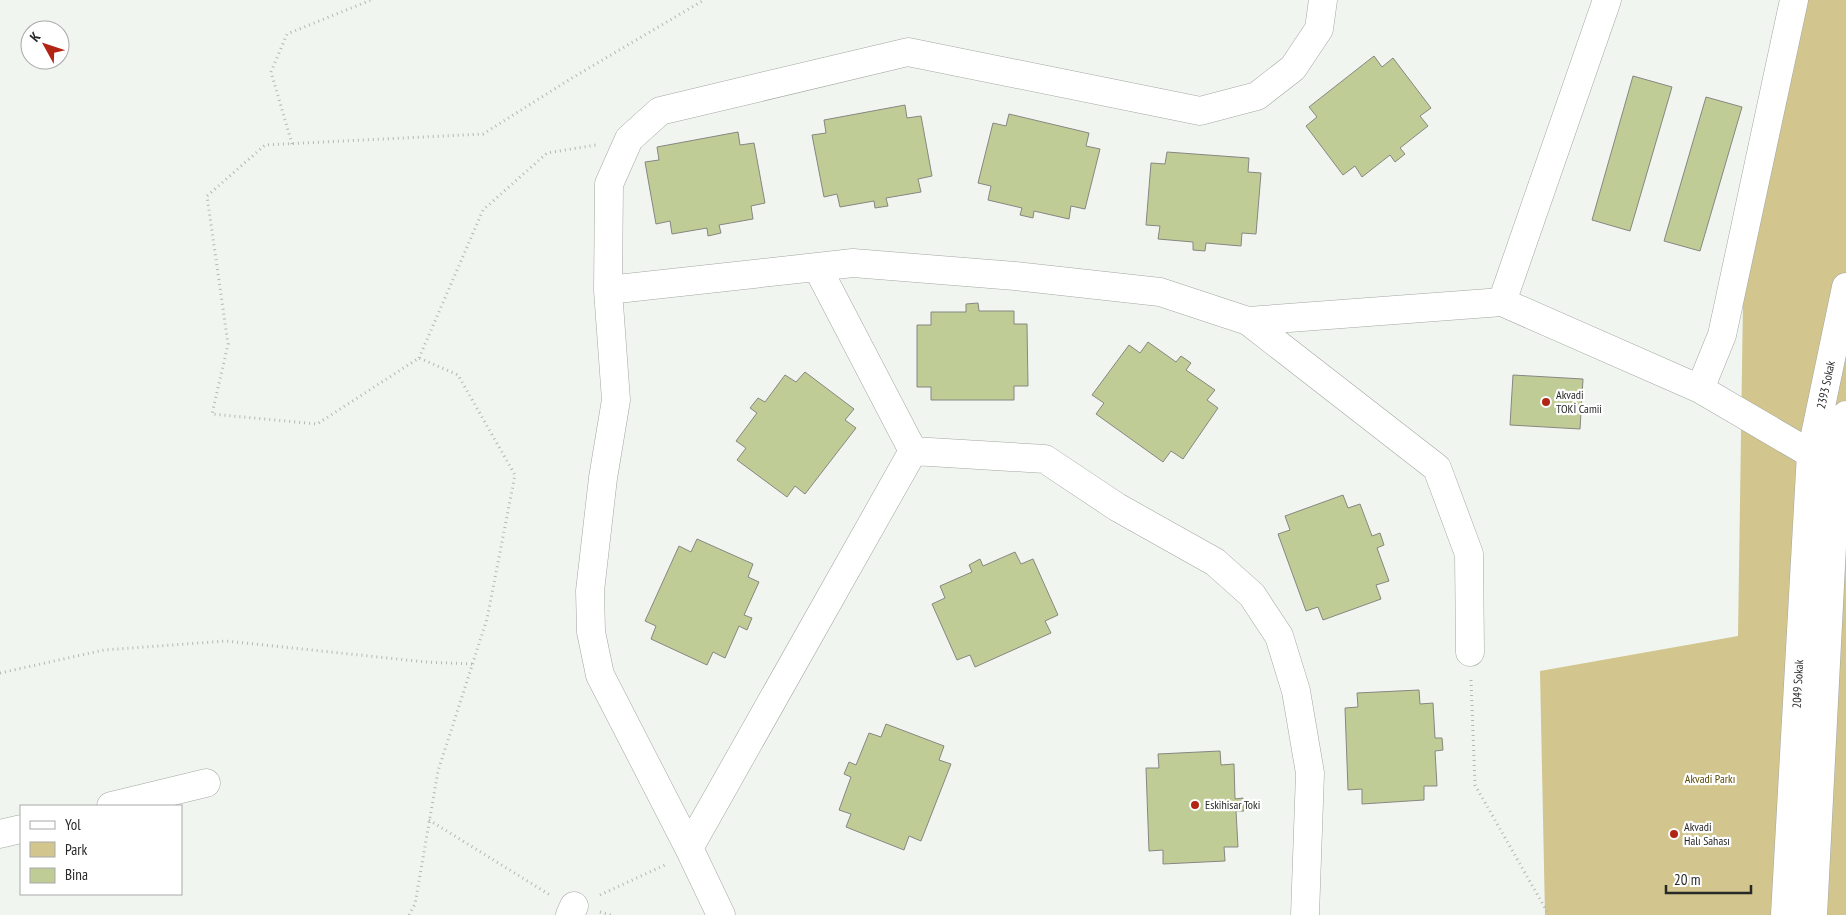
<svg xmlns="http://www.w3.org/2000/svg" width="1846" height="915" viewBox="0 0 1846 915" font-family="'PT Sans Narrow',sans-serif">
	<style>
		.green { fill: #d2c58d }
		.building { fill: #c0cc95; stroke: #868781 }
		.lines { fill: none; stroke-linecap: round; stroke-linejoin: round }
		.minor-casing { stroke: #a3a7a2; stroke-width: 29 }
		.secondary-casing { stroke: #a3a7a2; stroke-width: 29 }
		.path { stroke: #b4b8b3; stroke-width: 3; stroke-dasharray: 1 4; stroke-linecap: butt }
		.minor { stroke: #fff; stroke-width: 28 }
		.secondary { stroke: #fff; stroke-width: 28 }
		.poi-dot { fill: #b22413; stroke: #fff; stroke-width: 2 }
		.labels { text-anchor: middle; stroke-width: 4.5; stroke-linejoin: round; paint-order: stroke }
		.street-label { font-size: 12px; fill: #272927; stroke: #fff }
		.poi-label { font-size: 12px; fill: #272927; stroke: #fff; text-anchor: start }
		.park-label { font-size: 12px; fill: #5a4c04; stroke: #fff }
	</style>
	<rect width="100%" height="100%" fill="#f1f5f0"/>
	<!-- green -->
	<path class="green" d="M1807,0H1846V915H1545L1540,671L1738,636L1743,300Z"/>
	<!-- building -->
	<path class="building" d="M1374,56L1382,67L1393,58L1431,108L1420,116L1428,126L1400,148L1405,154L1395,162L1390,155L1362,177L1355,166L1343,175L1306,126L1317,117L1309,107Z
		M1633,76L1672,87L1630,231L1592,220Z
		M1706,97L1742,107L1700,251L1664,241Z
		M905,105L907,118L921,116L932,176L918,179L921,192L886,198L888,206L875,208L874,201L840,207L837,194L824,197L812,135L826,133L824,120Z
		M1009,114L1089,133L1086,146L1100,149L1085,209L1071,206L1069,219L1034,211L1033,218L1020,215L1022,208L988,200L991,186L978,183L993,123L1006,126Z
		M738,132L740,145L754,143L765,203L751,206L753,219L719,225L721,233L708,236L707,228L672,234L670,221L656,224L645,162L659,160L657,147Z
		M1167,152L1249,158L1248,172L1261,173L1256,234L1242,233L1241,246L1206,243L1205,251L1193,250V242L1158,239L1160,226L1146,225L1151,163L1165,164Z
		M978,303L979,311H1014V324H1027L1028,386H1014V400H931V387H917V325H931V312H966V304Z
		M1148,342L1176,362L1181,356L1191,363L1186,370L1215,390L1207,400L1218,408L1183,459L1171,451L1163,462L1096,414L1104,403L1092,395L1129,345L1140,353Z
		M805,372L854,409L845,420L856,428L805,494L795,486L787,497L737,460L746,448L736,441L757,413L750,408L758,398L765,402L785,375L796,382Z
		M1513,375L1583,379L1580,429L1510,425Z
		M1343,495L1348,508L1360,504L1372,536L1380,533L1384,545L1377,548L1389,581L1376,585L1381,599L1323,620L1318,607L1306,611L1278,534L1290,530L1285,516Z
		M697,539L753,564L748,577L759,582L744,615L752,618L747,630L739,626L725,658L713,652L707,665L651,639L656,626L645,621L679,546L691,552Z
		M1015,552L1021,564L1033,559L1058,615L1045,621L1051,633L975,667L970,655L957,660L932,604L945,598L940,586L972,572L969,565L980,559L983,566Z
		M1419,690L1420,704L1433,703L1435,738H1442L1443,750L1435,751L1437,786H1424V800L1362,804V789L1348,790L1345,708L1358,707L1357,693Z
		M886,724L944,746L939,760L951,764L921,841L909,836L904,850L846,827L851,814L839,810L851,777L844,774L849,762L856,765L869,733L881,737Z
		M1220,751L1221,765L1234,764L1235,799L1243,798L1244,811H1236L1238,847H1224L1225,861L1163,864V850L1149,851L1146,768H1159L1158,754Z"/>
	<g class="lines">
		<!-- minor casing -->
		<g class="minor-casing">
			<path id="minor" d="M817,267L913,451
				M608,290L853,263L1015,276L1160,292L1248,321L1437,468L1469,554L1470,652
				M1502,302L1607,0
				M1248,321L1502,302L1700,389L1830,465
				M1700,389L1722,335L1794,0
				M913,451L1045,459L1117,507L1215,562L1252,595L1279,636L1296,691L1310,773L1305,915
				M111,806L206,783
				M0,834L21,829
				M689,848L913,451
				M570,915L574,906
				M721,915L689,848L600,675L591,632L590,591L603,478L616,400L608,290L609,184L629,139L660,111L908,52L1200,111L1257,96L1293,68L1319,29L1323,0"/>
		</g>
		<!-- secondary casing -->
		<g class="secondary-casing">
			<path id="secondary" d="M1785,915L1811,454L1846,287
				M1813,915L1836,469L1846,415"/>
		</g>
		<!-- path -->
		<path class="path" d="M292,144L271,72L287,34L371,0
			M419,358L483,210L547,153L596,145
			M0,673L104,650L226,641L426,662L472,664
			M1471,680L1475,785L1549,915
			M429,820L550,895
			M600,895L667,864
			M600,912L611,915
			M409,915L415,904L438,771L487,619L515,475L458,375L419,358L317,424L212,414L228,344L207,196L265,145L483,134L572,78L704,0"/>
		<!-- minor -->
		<use href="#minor" class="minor"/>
		<!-- secondary -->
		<use href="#secondary" class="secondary"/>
	</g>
	<!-- markers -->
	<g class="poi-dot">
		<circle cx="1546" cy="402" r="5"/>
		<circle cx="1195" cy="805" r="5"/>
		<circle cx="1674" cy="834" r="5"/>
	</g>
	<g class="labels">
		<!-- street labels -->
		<g class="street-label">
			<text transform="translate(1826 385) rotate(-78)" y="4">2393 Sokak</text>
			<text transform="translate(1798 684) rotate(-87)" y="4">2049 Sokak</text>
		</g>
		<!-- poi labels -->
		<g class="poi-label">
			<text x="1556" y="399">Akvadi<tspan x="1556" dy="14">TOKİ Camii</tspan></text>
			<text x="1205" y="809">Eskihisar Toki</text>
			<text x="1684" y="831">Akvadi<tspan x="1684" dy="14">Halı Sahası</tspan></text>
		</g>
		<!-- park labels -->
		<g class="park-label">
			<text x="1710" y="783">Akvadi Parkı</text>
		</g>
	</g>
	<!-- legend -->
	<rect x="20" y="805" width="162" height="90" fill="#ffffff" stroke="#a9a9a9"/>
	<rect x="30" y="821" width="25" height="8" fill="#ffffff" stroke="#a9a9a9"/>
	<text x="65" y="830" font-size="15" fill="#272927">Yol</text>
	<rect x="30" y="842" width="25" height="15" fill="#d2c58d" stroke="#a9a9a9"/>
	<text x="65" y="855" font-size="15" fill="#272927">Park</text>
	<rect x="30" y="868" width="25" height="15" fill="#c0cc95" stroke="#a9a9a9"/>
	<text x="65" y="880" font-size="15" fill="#272927">Bina</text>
	<!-- north arrow -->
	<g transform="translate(45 45) rotate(310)"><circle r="24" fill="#ffffff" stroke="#a9a9a9"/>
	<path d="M0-4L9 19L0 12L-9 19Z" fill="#b22413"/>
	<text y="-8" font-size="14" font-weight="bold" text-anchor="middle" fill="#272927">K</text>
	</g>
	<!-- scale -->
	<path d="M1666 885v8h85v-8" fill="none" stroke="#272927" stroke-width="2.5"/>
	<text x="1674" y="885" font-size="15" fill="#272927" stroke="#ffffff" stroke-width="4" paint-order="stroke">20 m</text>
</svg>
